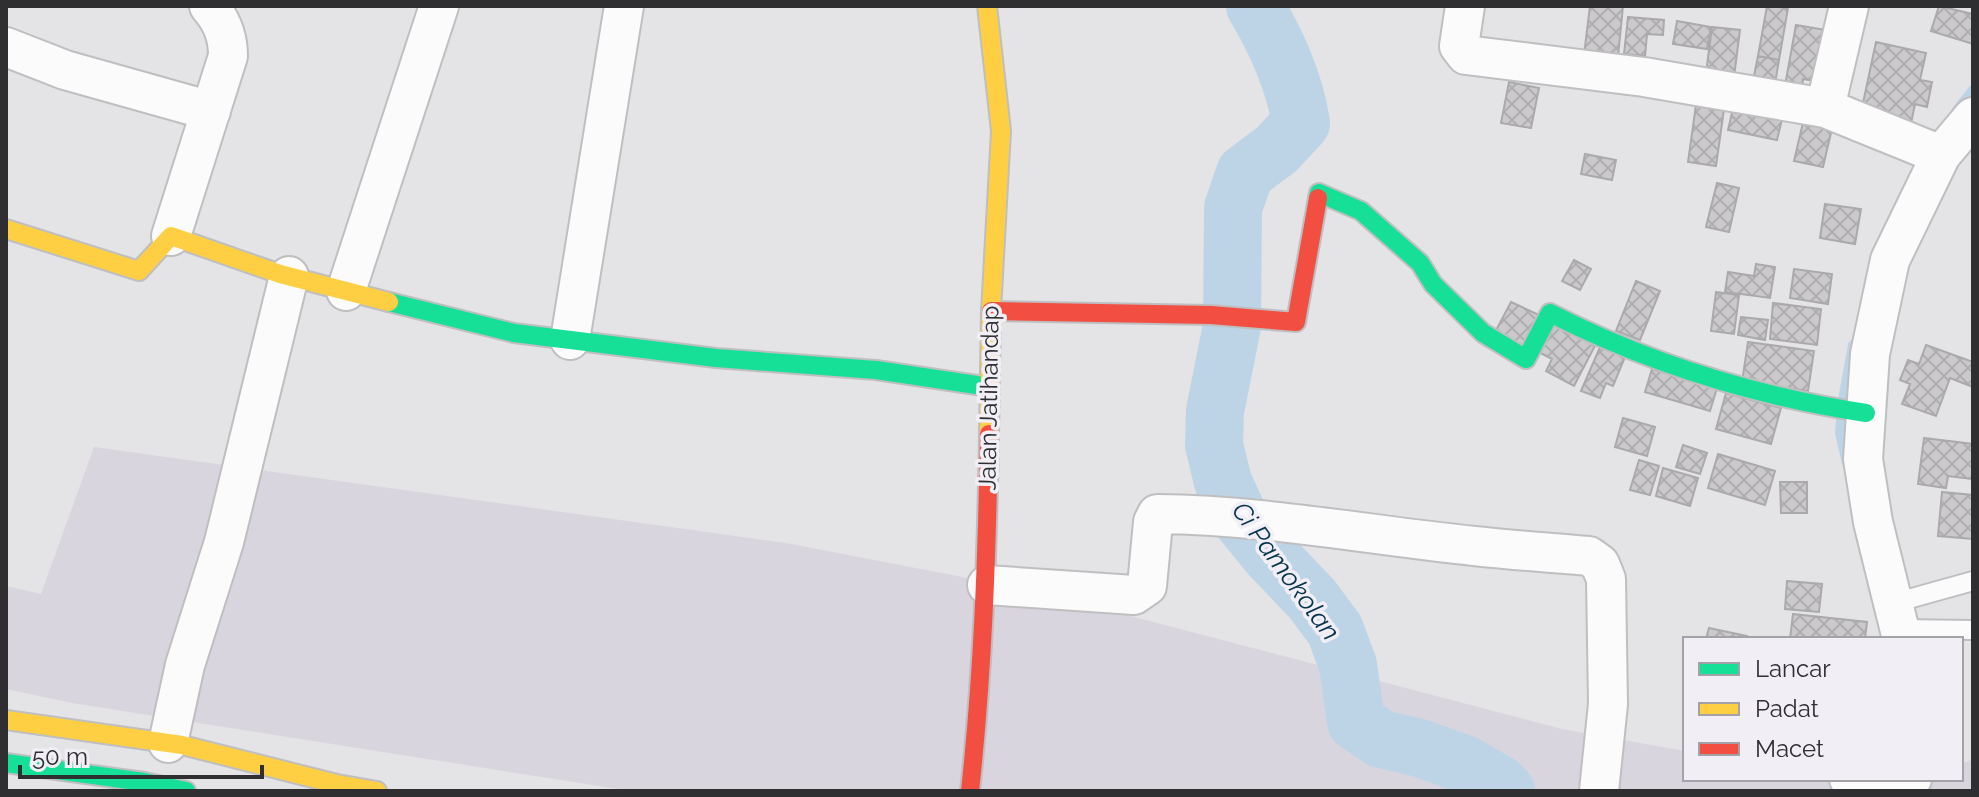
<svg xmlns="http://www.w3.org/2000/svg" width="1979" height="797" viewBox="0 0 1979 797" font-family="Raleway,sans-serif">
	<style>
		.built { fill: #d9d5de }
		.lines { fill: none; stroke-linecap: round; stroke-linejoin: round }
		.stream { stroke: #bdd4e7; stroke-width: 10 }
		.river { stroke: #bdd4e7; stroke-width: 58 }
		.building { fill: url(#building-cross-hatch); stroke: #aaa9ab; stroke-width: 2 }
		.lane-casing { stroke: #bfbec0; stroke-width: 22 }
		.street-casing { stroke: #bfbec0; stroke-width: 42 }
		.fast-casing { stroke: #bfbec0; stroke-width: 22 }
		.slow-casing { stroke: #bfbec0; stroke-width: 22 }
		.jam-casing { stroke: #bfbec0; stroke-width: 22 }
		.lane { stroke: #fbfbfb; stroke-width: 18 }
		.street { stroke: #fbfbfb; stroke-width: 38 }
		.fast { stroke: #16e098; stroke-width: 18 }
		.slow { stroke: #ffcf43; stroke-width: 18 }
		.jam { stroke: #f24e42; stroke-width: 18 }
		.labels { text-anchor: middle; stroke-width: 7; stroke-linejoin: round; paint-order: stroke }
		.street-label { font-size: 24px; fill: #2f2f31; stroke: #f1eff5 }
		.water-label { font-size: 26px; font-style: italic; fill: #06344d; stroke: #f1eff5 }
	</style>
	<defs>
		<pattern id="building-cross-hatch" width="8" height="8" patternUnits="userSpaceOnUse" patternTransform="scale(2)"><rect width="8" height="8" fill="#cbc9cb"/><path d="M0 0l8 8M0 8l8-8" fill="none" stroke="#afadaf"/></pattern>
	</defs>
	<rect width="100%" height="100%" fill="#e4e3e6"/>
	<!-- built -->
	<path class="built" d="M94,447L786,543L1035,591L1562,729L1685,751V779H1961V764L1973,759V791H631L72,703L6,689V586L41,594Z"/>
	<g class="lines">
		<!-- stream -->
		<path class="stream" d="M1957,110L1973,90
			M1843,400L1853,345
			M1841,420L1840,433L1847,463"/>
		<!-- river -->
		<path class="river" d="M1255,6C1277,43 1294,80 1301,123L1277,149L1245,173L1233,208L1232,326L1215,411L1214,445L1223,482L1239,517L1270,555L1312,599L1335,630L1348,665L1356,722L1381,739L1420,748L1464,764L1499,784L1506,791"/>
	</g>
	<!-- building -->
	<path class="building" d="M1590,6H1623L1617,67L1583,63Z
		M1767,6L1788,8L1779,60L1758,56Z
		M1939,6L1973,14V44L1931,31Z
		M1628,17L1664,20L1663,35L1647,34L1645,56L1624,54Z
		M1677,21L1711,27L1707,49L1673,44Z
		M1796,25L1832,31L1822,82L1803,79L1801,94L1784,91Z
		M1712,27L1740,30L1734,77L1706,73Z
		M1876,42L1926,53L1920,80L1932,82L1927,107L1915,104L1910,128L1860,117Z
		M1758,56L1779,60L1775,84L1753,81Z
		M1509,82L1539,88L1531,128L1501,123Z
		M1735,100L1784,111L1777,140L1728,130Z
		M1696,105L1724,109L1716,166L1688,162Z
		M1805,114L1834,120L1823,167L1794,161Z
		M1585,154L1616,160L1612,180L1581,174Z
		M1717,183L1739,188L1729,232L1706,227Z
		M1825,204L1861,209L1855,244L1820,238Z
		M1574,260L1591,269L1580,290L1562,281Z
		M1756,264L1775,267L1770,298L1725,292L1728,272L1754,276Z
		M1794,269L1832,274L1828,304L1790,298Z
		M1636,281L1660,291L1640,340L1616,331Z
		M1716,292L1739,295L1734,334L1711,331Z
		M1511,302L1539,315L1522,348L1494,334Z
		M1773,303L1821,309L1817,345L1770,339Z
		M1741,317L1768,320L1765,340L1738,335Z
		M1551,319L1597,342L1574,386L1546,371L1552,359L1535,350Z
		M1748,342L1814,351L1808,391L1742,382Z
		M1926,345L1973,362V387L1950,378L1936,416L1902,404L1910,384L1900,380L1908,360L1919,364Z
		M1600,347L1625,357L1613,386L1606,383L1600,398L1581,391Z
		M1652,369L1717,388L1710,411L1645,392Z
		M1726,393L1781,408L1771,444L1716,429Z
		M1623,418L1655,427L1647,456L1615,447Z
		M1924,438L1973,444V479L1948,476L1946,488L1918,484Z
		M1683,445L1707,453L1700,474L1676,467Z
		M1718,454L1775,471L1765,505L1708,488Z
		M1639,460L1659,466L1650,495L1630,490Z
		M1663,468L1698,478L1690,506L1656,496Z
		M1780,482H1807V513H1781Z
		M1942,492L1973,495V539L1938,536Z
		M1787,581L1822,584L1819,612L1785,609Z
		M1793,614L1867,622L1865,639H1790Z
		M1709,628L1747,636L1746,639H1706Z"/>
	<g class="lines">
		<!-- lane casing -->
		<g class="lane-casing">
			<path id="lane" d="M1894,603L1973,581
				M1900,629L1973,630"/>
		</g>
		<!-- street casing -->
		<g class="street-casing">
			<path id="street" d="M1465,6L1459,46L1466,55L1644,77L1825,108L1941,155
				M6,47L65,70L211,111
				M1825,108L1849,6
				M171,236L228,56C228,36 222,21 209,6
				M346,291L439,6
				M570,340L624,6
				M987,585L1134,595L1147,586L1153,522L1157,514C1264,515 1368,535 1474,546C1512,550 1551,553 1589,556L1600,564L1606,579L1608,704L1599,791
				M1902,639L1873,522L1863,459L1870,354L1890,260L1941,155L1973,117
				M168,743L185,665L224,542L289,276
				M1849,779L1889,782L1912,779"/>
		</g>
		<!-- fast casing -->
		<g class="fast-casing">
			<path id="fast" d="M1318,198L1319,193L1361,211L1420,263L1433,284L1483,333L1526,359L1550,313C1650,364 1755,396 1866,413
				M389,302L514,333L716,358L876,370L990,387
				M6,763L144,782L186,791"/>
		</g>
		<!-- slow casing -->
		<g class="slow-casing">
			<path id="slow" d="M987,6L1001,131L991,311L989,434
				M6,229L139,271L171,236L280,274L389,302
				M6,720L182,745L337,784L377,791"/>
		</g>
		<!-- jam casing -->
		<g class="jam-casing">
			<path id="jam" d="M991,311L1211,315L1296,322L1318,198
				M970,791C983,672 987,554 989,434"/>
		</g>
		<!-- lane -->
		<use href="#lane" class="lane"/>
		<!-- street -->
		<use href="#street" class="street"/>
		<!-- fast -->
		<use href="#fast" class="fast"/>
		<!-- slow -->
		<use href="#slow" class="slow"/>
		<!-- jam -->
		<use href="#jam" class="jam"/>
	</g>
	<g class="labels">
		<!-- street labels -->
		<g class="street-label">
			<text transform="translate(989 398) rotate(-89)" y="8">Jalan Jatihandap</text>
		</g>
		<!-- water labels -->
		<g class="water-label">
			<text transform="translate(1286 571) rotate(54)" y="9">Ci Pamokolan</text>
		</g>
	</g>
	<!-- border -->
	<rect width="1979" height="797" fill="none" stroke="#2f2f31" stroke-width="16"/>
	<!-- legend -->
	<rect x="1683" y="637" width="280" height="144" fill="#f1eff5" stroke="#a3a2a7" stroke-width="2"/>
	<rect x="1699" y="663" width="40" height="12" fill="#16e098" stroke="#a3a2a7" stroke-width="2"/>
	<text x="1755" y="677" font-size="24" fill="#2f2f31">Lancar</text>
	<rect x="1699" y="703" width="40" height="12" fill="#ffcf43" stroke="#a3a2a7" stroke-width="2"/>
	<text x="1755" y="717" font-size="24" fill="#2f2f31">Padat</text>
	<rect x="1699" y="743" width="40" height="12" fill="#f24e42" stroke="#a3a2a7" stroke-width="2"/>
	<text x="1755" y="757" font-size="24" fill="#2f2f31">Macet</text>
	<!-- scale -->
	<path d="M20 765v12h242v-12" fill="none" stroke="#2f2f31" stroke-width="4"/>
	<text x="32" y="765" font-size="24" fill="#2f2f31" stroke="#f1eff5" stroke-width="6" paint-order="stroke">50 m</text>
</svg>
